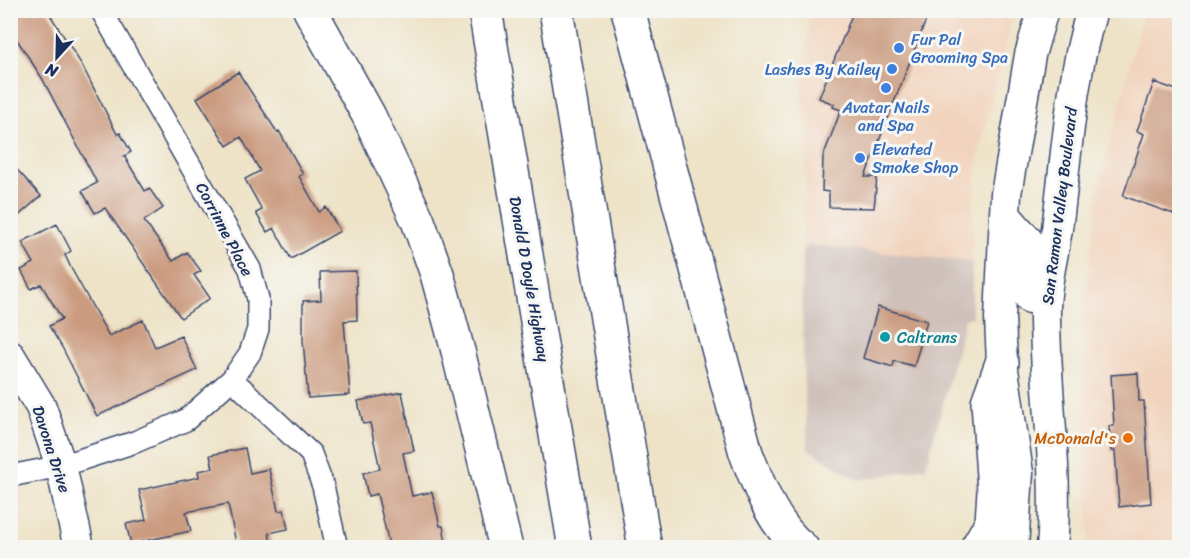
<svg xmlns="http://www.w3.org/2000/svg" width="1190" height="558" viewBox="0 0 1190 558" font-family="Sriracha,sans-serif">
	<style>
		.built { fill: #f2d4be }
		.industrial { fill: #cfc0ba }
		.building { fill: #cb9b80 }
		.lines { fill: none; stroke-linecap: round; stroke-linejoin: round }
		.street-casing { stroke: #3b4a6e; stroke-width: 24 }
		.secondary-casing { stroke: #3b4a6e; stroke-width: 33 }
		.highway-casing { stroke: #3b4a6e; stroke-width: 36 }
		.street { stroke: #fff; stroke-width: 21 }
		.secondary { stroke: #fff; stroke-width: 30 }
		.highway { stroke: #fff; stroke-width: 33 }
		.shop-dot { fill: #3f7fe0; stroke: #f6f6f2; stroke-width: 2 }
		.culture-dot { fill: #0f9aa8; stroke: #f6f6f2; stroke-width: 2 }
		.food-dot { fill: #e8710a; stroke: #f6f6f2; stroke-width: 2 }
		.labels { text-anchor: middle; stroke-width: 6; stroke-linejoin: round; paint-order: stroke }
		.shop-label { font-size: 16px; fill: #366cbe; stroke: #f6f6f2; text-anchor: start }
		.street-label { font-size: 16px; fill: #1b2f5e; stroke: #f6f6f2 }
		.culture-label { font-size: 16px; fill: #0d838f; stroke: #f6f6f2; text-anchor: start }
		.food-label { font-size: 16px; fill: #c56008; stroke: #f6f6f2; text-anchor: end }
	</style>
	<rect width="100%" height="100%" fill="#f6f6f2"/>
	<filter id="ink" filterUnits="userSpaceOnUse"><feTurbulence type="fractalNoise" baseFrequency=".0167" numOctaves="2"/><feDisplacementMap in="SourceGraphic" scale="12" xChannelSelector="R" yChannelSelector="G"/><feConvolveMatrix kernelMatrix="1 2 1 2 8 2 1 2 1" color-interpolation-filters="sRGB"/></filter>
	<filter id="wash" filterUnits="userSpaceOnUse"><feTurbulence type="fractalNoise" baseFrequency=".008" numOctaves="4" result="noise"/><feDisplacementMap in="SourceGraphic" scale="24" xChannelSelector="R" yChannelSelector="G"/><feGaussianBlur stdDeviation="1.35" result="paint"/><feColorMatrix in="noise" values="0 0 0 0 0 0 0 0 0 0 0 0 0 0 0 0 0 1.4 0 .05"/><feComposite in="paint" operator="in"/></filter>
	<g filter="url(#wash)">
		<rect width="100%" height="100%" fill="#eee3c7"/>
		<!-- built -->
		<path class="built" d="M811,11H1014L979,154L973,206L972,262L809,245L803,248L807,134L801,85Z
			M1143,11H1179V547L1089,548L1082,320L1098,192Z"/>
		<!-- industrial -->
		<path class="industrial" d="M809,245L972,262V317L965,319L926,467L860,480L808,449L804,384L802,306L803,248Z"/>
		<g id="blocks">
			<!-- building -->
			<path class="building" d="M10,10H47L82,65L117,134L120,133L131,152L124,156L145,191L149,188L163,208L144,221L173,261L187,252L201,271L194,275L210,298L181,318L105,208L95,213L82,191L97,183L42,78L10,29Z
				M854,10H916L928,15L865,177H877L874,208L829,207V192L822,191L823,157L841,110L833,107L834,104L819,98Z
				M238,72L277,132L279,131L303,174L299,176L319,212L326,207L340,231L291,259L274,228L267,232L256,213L262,210L245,179L260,171L241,137L227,146L197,98Z
				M1154,82L1179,91V216L1123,196L1144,134L1137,131Z
				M10,162L41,196L10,223Z
				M57,224L71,251L65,255L71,268L109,336L143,320L155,347L181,336L197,370L97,416L62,347L49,326L62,319L41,284L31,289L21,270L34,263L22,242Z
				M356,271L357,320L344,321L350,395L308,398L303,340V301L321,300L320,272Z
				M878,307L927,321L914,366L894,361L893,367L863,358Z
				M1138,373L1139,401H1144L1151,503L1119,507L1115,451H1111L1109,426H1114L1111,375Z
				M402,392L414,451L403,453L412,496L432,492L440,526H443L447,548H390L377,494L368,496L363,473L380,469L370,423L363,424L358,401Z
				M245,448L250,473L269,469L278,511L284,510L288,529L269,533L272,548H237L228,504L186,512L191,531L131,544L126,524L146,520L139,490L199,477L198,471L213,468L210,455Z"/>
		</g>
	</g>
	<g filter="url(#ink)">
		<use href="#blocks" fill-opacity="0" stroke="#3b4a6e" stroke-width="1.5"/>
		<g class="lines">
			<!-- street casing -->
			<g class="street-casing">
				<path id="street" d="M232,379L311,454L323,486L337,548
					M10,476L61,466L135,442L186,420L232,379L250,353L258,329V299L250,269L101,10"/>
			</g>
			<!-- secondary casing -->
			<g class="secondary-casing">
				<path id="secondary" d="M1005,215L1028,241L1031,254L1030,298
					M10,356L41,407L61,466L79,548
					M1013,548L1018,473L1002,363L1000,318L1006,194L1030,55L1043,10
					M1052,548C1059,467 1044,387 1045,307C1046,278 1055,249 1058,221C1067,151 1071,79 1092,10"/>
			</g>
			<!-- highway casing -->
			<g class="highway-casing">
				<path id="highway" d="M310,10L369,116L418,221L437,274L458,351L506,548
					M485,10L575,548
					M556,10L645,548
					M628,10L746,453C759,486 773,525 802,548
					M977,548L992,522L994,491L988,402L1002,363"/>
			</g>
			<!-- street -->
			<use href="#street" class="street"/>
			<!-- secondary -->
			<use href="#secondary" class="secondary"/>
			<!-- highway -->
			<use href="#highway" class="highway"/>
		</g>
	</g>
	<!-- markers -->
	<g class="shop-dot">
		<circle cx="899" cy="48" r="6"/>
		<circle cx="892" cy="69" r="6"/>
		<circle cx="886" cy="88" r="6"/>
		<circle cx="860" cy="158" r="6"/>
	</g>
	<circle class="culture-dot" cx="885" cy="337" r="6"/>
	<circle class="food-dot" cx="1128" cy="438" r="6"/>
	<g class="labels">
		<!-- shop labels -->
		<g class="shop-label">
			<text x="911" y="45">Fur Pal<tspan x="911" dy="18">Grooming Spa</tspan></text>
			<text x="880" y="75" text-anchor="end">Lashes By Kailey</text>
			<text x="886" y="113" text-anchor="middle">Avatar Nails<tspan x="886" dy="18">and Spa</tspan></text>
			<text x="872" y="155">Elevated<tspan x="872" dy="18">Smoke Shop</tspan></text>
		</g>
		<!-- street labels -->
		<g class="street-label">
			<text transform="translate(1059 206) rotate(-83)" y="6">San Ramon Valley Boulevard</text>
			<text transform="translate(225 229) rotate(62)" y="6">Corrinne Place</text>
			<text transform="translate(530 279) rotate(80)" y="6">Donald D Doyle Highway</text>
			<text transform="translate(52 449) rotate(72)" y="6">Davona Drive</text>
		</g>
		<!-- culture labels -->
		<g class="culture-label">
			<text x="897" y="343">Caltrans</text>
		</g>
		<!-- food labels -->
		<g class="food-label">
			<text x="1116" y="444">McDonald's</text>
		</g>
	</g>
	<!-- margin -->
	<rect width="1190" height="558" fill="none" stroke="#f6f6f2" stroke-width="36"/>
	<!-- north arrow -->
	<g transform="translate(57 57) rotate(202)" stroke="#f6f6f2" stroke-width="4.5" paint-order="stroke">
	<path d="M0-4.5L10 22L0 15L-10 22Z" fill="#1b2f5e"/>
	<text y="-9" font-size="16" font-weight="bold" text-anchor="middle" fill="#1b2f5e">N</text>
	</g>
</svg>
